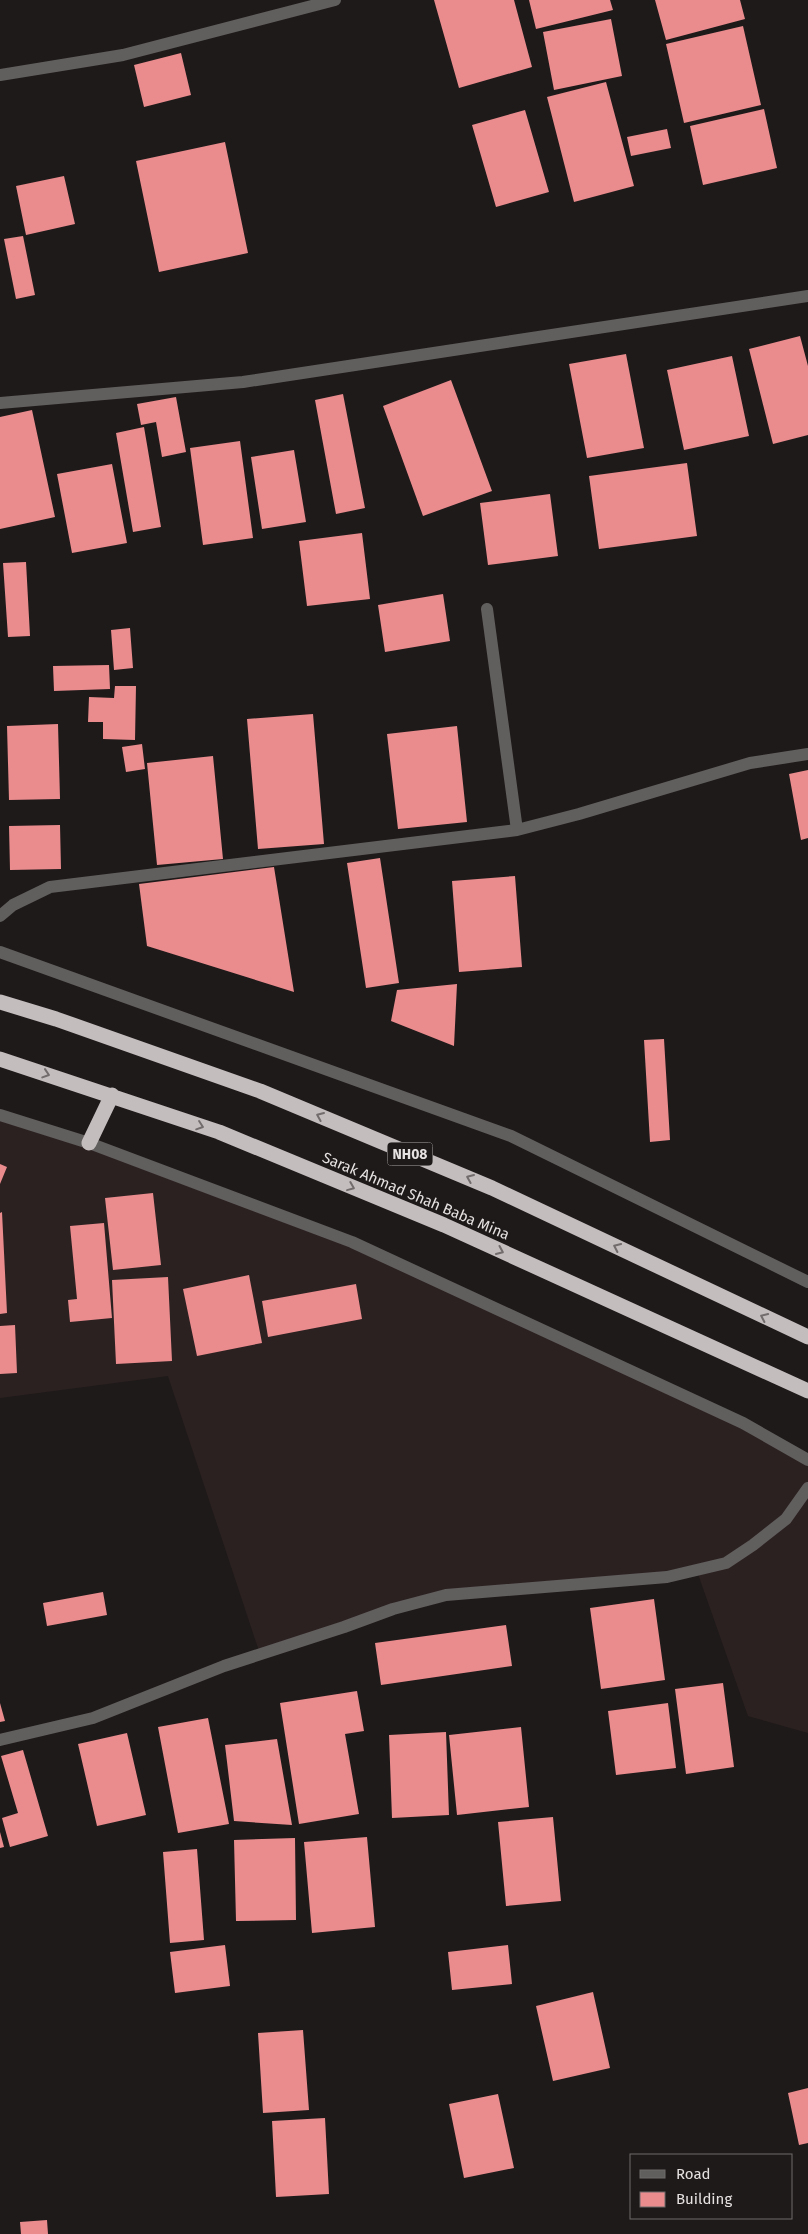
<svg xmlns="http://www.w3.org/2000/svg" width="808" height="2234" viewBox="0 0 808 2234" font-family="'Fira Sans',sans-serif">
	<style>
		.built { fill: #2c2121 }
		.building { fill: #ea8b8e }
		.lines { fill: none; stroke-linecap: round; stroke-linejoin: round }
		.minor { stroke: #615e5e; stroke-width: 12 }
		.highway { stroke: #c4bdbd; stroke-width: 15 }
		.oneway { stroke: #726c6c }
		.labels { text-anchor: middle; stroke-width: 5; stroke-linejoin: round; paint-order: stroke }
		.shield { fill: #1f1a1a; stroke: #aaa6a6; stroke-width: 1 }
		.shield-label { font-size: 14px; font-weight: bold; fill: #e6e2e2 }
		.street-label { font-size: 15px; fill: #e6e2e2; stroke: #1f1a1a }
	</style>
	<rect width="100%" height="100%" fill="#1f1a1a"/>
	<!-- built -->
	<path class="built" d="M0,1115L353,1242L808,1460V1733L748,1716L697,1571L446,1595L260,1654L168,1376L0,1398Z"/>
	<!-- building -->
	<path class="building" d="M434,0H514L532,67L459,88Z
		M529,0H610L613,10L536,29Z
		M655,0H740L745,19L666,40Z
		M611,19L622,76L554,90L543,32Z
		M743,26L761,105L684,123L666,44Z
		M181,53L191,95L144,107L134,65Z
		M606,82L634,186L574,202L547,97Z
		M764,109L777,168L703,185L690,126Z
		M525,110L549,192L496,207L472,125Z
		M667,129L671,148L631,156L627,137Z
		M225,142L248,253L159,272L136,161Z
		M64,176L75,224L26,235L16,186Z
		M23,236L35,295L16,299L4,239Z
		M800,336L808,366V435L773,444L749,349Z
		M626,354L644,448L587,458L569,364Z
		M732,356L749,436L684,450L667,370Z
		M451,380L492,491L423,516L383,406Z
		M343,394L365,508L336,514L315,400Z
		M176,397L186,452L162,457L156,422L141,425L137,404Z
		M32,410L55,517L0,529V417Z
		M144,427L161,527L133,532L116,433Z
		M240,441L253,538L203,545L190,448Z
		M294,450L306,522L262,529L251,457Z
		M687,463L697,536L599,549L589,476Z
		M112,464L127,543L72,553L57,474Z
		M550,494L558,556L488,565L480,503Z
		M362,533L370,599L307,606L299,541Z
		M26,562L30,636L8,637L3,563Z
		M443,594L450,641L385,652L378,605Z
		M130,628L133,668L114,670L111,630Z
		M109,665L110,689L54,691L53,666Z
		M115,686H136L135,740L103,739V722H88L89,697L114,698Z
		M313,714L324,844L258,849L247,719Z
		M58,724L60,799L9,800L7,726Z
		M457,726L467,822L398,829L387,734Z
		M142,744L145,769L126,772L122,747Z
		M213,756L223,859L157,865L147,763Z
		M808,770V838L801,840L789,774Z
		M60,825L61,869L10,870L9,826Z
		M380,858L399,983L366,988L347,863Z
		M274,867L294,992L147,946L139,884Z
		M515,876L522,967L459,972L452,881Z
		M457,984L454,1046L391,1021L397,990Z
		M664,1039L670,1140L650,1142L644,1040Z
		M0,1164L7,1167L0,1184Z
		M153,1193L161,1265L113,1270L105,1198Z
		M2,1212L7,1313L0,1314V1213Z
		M104,1223L112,1318L70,1322L68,1300L77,1299L70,1226Z
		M249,1275L262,1343L197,1356L183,1289Z
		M168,1277L172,1361L116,1364L112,1280Z
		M356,1284L362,1319L268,1337L262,1301Z
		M15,1325L17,1373L0,1374V1326Z
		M103,1592L107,1615L47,1626L43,1603Z
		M654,1599L665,1680L601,1689L590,1608Z
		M506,1625L512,1666L381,1685L375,1643Z
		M723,1683L734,1767L686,1774L675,1689Z
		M357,1691L364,1731L345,1734L359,1814L299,1824L280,1703Z
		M0,1703L5,1721L0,1722Z
		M668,1703L676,1768L616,1775L608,1711Z
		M208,1718L229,1824L178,1833L158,1727Z
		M521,1727L529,1807L457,1815L449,1735Z
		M446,1732L449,1815L392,1818L389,1735Z
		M127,1733L146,1815L97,1826L78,1744Z
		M277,1739L292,1825L234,1821L225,1745Z
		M23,1750L48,1836L10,1847L2,1818L18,1813L1,1756Z
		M553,1817L561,1901L506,1906L498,1822Z
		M0,1832L4,1847L0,1848Z
		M367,1837L375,1927L312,1933L304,1842Z
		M295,1838L296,1920L236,1921L234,1840Z
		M197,1849L204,1940L170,1943L163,1852Z
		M225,1945L230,1986L175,1993L170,1952Z
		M508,1945L512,1984L452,1990L448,1952Z
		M593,1992L610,2068L553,2081L536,2006Z
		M303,2030L309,2110L263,2113L258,2033Z
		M808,2088V2143L799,2145L788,2093Z
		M498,2094L514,2168L464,2178L449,2104Z
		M325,2118L329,2194L276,2197L272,2121Z
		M47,2220L48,2234H21L20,2222Z"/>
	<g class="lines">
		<!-- minor -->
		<path class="minor" d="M0,75L123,55L335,0
			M0,403L243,382L808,296
			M487,609L517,830
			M0,916L13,905L50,887L517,830L579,814L750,763L808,754
			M0,952L511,1136L808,1282
			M0,1115L89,1143L352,1242L743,1423L808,1460
			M0,1740L93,1718L224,1666L344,1627L393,1609L446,1595L667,1577L726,1563L753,1545L786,1519L808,1488"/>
		<!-- highway -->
		<path class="highway" d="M0,1002L56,1019L260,1091L492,1188L808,1337
			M0,1059L219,1132L444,1225L808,1391
			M89,1143L112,1095"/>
	</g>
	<!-- one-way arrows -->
	<defs><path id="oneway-chevron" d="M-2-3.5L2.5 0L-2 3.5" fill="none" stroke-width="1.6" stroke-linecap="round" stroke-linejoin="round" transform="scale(1.25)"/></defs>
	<g class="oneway">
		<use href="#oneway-chevron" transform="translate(46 1074) rotate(18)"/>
		<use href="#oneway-chevron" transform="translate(320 1116) rotate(-157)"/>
		<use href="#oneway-chevron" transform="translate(200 1126) rotate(19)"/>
		<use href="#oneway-chevron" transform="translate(470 1178) rotate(-157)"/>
		<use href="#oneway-chevron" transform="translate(351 1187) rotate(22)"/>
		<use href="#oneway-chevron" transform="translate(617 1247) rotate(-155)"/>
		<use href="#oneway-chevron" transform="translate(500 1251) rotate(24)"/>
		<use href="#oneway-chevron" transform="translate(764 1317) rotate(-155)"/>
	</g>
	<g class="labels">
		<!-- shield labels -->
		<rect class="shield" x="387.5" y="1142.5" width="45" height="23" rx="4"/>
		<g class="shield-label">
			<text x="410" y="1159">NH08</text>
		</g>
		<!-- street labels -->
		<g class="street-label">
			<text transform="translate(416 1196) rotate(23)" y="5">Sarak Ahmad Shah Baba Mina</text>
		</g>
	</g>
	<!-- legend -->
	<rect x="630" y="2154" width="162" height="65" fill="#1f1a1a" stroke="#6f6a6a"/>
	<rect x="640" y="2170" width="25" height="8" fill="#615e5e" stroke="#6f6a6a"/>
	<text x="676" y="2179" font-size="15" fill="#e6e2e2">Road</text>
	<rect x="640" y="2192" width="25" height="15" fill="#ea8b8e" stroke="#6f6a6a"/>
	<text x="676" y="2204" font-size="15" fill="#e6e2e2">Building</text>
</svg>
